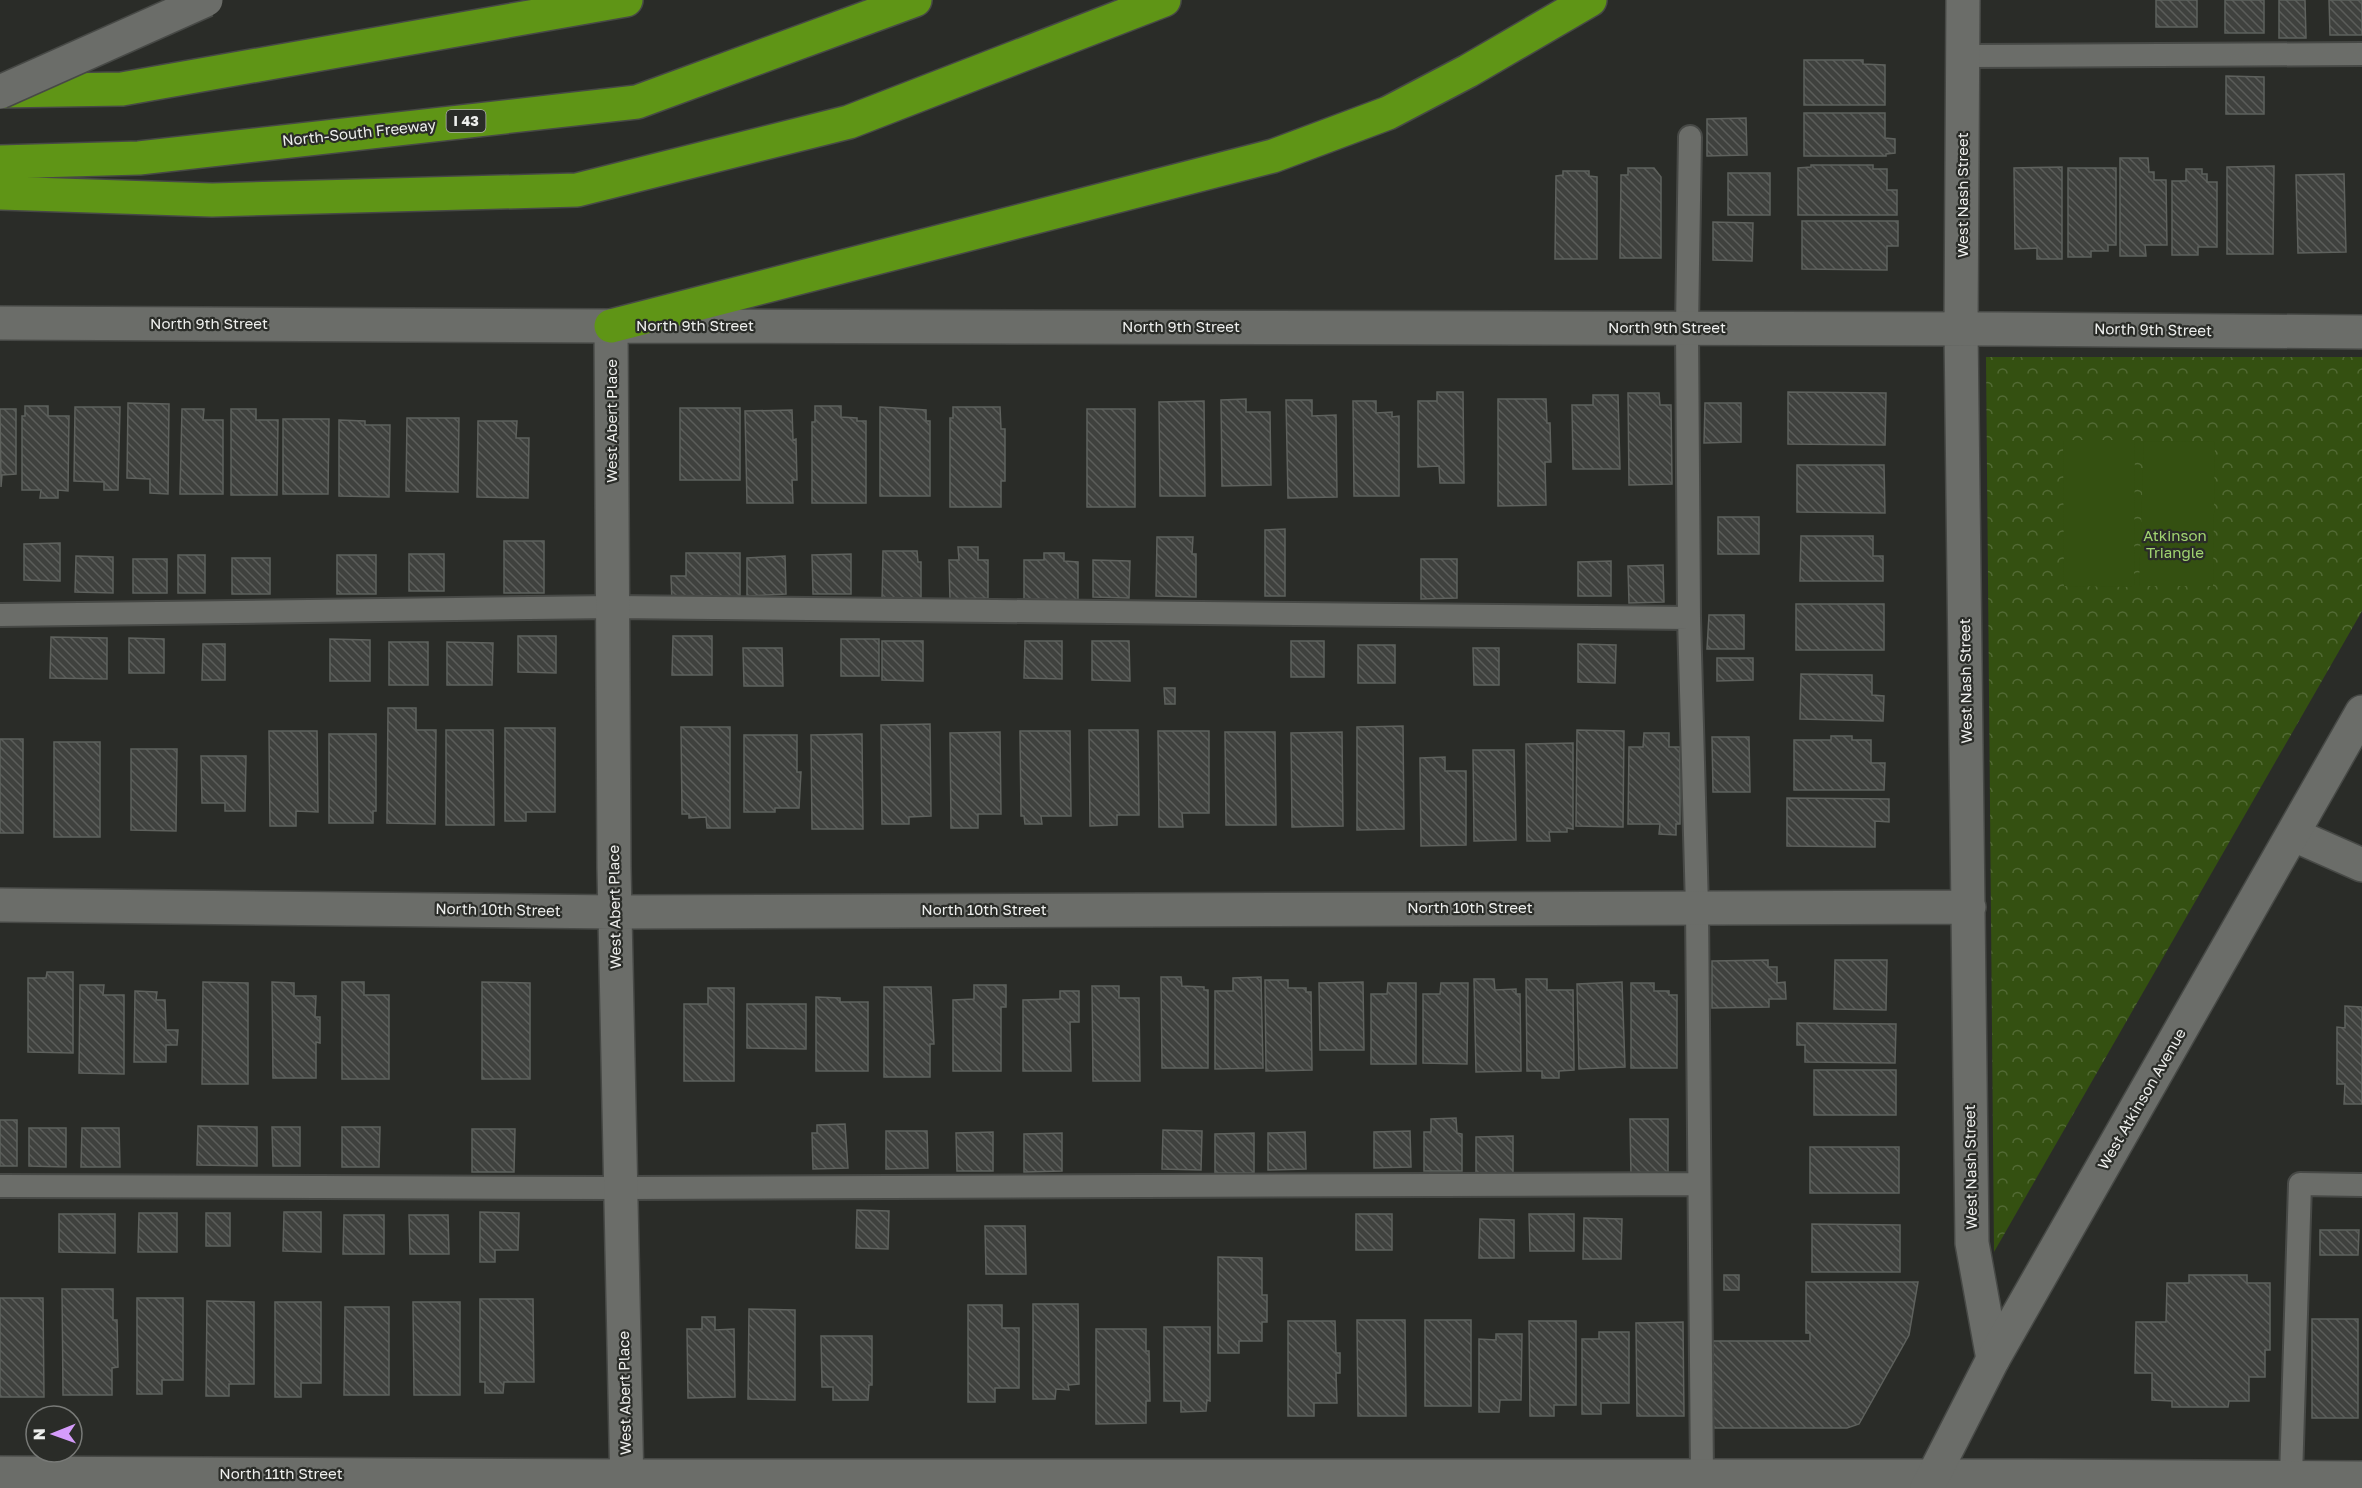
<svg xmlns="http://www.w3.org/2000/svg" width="2362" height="1488" viewBox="0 0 2362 1488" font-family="'Golos Text',sans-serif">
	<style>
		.park { fill: url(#park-crowns) }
		.pitch { fill: #345011 }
		.building { fill: url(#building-back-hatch); stroke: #5e615d; stroke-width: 1.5 }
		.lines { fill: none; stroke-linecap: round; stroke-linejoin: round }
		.service-casing { stroke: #474946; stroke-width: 26 }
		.minor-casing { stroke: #474946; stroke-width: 36 }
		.tertiary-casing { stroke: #474946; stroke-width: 36 }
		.motorway-casing { stroke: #474946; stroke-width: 36 }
		.service { stroke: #6b6d69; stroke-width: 22 }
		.minor { stroke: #6b6d69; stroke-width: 33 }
		.tertiary { stroke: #6b6d69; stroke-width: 33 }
		.motorway { stroke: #5f9516; stroke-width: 33 }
		.secondary-bridge-casing { stroke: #474946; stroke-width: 36; stroke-linecap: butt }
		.secondary-bridge { stroke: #6b6d69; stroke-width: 33 }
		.labels { text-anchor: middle; stroke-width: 4.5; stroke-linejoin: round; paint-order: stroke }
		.shield { fill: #2a2c28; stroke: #b3b4b2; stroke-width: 1.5 }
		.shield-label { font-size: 14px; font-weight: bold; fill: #eeefed }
		.street-label { font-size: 15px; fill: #eeefed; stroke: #2a2c28 }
		.park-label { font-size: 15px; fill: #a1d470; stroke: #2a2c28 }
	</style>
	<defs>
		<pattern id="park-crowns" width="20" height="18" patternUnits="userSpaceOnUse" patternTransform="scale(1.5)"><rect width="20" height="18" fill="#345011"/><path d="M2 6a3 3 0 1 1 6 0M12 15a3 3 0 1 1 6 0" fill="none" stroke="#526a34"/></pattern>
		<pattern id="building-back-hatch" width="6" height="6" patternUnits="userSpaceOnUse" patternTransform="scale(1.5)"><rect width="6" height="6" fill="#3f413e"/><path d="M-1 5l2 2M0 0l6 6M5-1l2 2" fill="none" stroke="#5b5d5a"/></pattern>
	</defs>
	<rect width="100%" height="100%" fill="#2a2c28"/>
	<!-- park -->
	<path class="park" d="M1986,357H2362V611L1994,1252Z"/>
	<!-- pitch -->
	<path class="pitch" d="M2063,440H2135L2134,587L2064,586Z
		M2144,441L2215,442L2213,586H2139Z"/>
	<!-- building -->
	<path class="building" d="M2156,0H2197V27H2156Z
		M2225,0H2264V33H2225Z
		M2279,0H2305L2306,38H2279Z
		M2329,0H2362V35H2330Z
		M1804,60H1863V64L1885,65V105H1804Z
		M2226,76L2264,77V114H2226Z
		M1804,113H1885V138L1895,139V153L1886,154V156H1804Z
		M1746,118L1747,155L1707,156V119Z
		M2120,158H2148L2149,172H2154V180H2166L2167,245H2145L2146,256H2120Z
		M1811,165H1873V169H1887V190H1897V215H1798V168L1811,167Z
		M2274,166L2273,254H2227V167Z
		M2062,167V259H2037V248L2015,249L2014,168Z
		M1628,168H1654L1661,177V258H1620L1621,175H1628Z
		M2068,168H2116V245H2108V251H2091V257H2068Z
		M2186,169H2202V174H2207V182H2217V247H2198V255H2172V181H2186Z
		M1563,171H1589V176L1597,177V259H1555L1556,176L1563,175Z
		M1728,173H1770V215H1728Z
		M2344,174L2346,252L2298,253L2296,175Z
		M1802,221H1898V246H1887V270L1802,269Z
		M1713,222L1753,223L1752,261L1713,260Z
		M1437,392H1463L1464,483H1440L1439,466L1418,467V401H1437Z
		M1788,392L1886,393L1885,445L1788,444Z
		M1628,393H1659L1660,405H1671L1672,484L1629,485Z
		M1593,395H1618L1620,469H1573L1572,405H1593Z
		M1246,399V412H1270L1271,485L1222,486L1221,400Z
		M1498,399H1546L1547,423H1550L1551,462H1545L1546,505L1498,506Z
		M1286,400H1312V416L1336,415L1337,497L1288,498Z
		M1204,401L1205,496H1160L1159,402Z
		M1353,401H1376V413L1392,412V417L1399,416V496H1354Z
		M128,403L169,404L168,494L150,493V479L127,478Z
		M1705,403H1741V442L1704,443Z
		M25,406H48V416H69L68,491L58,490V498H40L41,490H22V416H25Z
		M815,406H841V417L857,418V421H866V503H812V422H815Z
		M75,407H120L118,490H104V482L74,481Z
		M880,407L926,410V421H930V496H880Z
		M953,407H1000L1001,429H1005V481H1001V507H950V418H953Z
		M680,408H740V480H680Z
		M0,409H16V474L2,475L1,487Z
		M182,409H204L203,420H223V494H180Z
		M231,409H256V420H278L277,495H231Z
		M1087,409H1135V507H1087Z
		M792,410L793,440L796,439L797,480H792L793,503H747L745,411Z
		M407,418H459L458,492L406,491Z
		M283,419H329L328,494H283Z
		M339,420L365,421V425H390L389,497L339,496Z
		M478,421H517L516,438H529L528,498L477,497Z
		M1797,465H1884L1885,513L1797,512Z
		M1718,517H1759V554H1718Z
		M1285,529V596H1265V530Z
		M1801,536H1873V556H1883V581H1800Z
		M1157,537H1193L1192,554H1196V597L1156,596Z
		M504,541H544V593H504Z
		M60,543V581L24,580V544Z
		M958,547H978V560H988V598L950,599L949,560H959Z
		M883,551H917L918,562H921V599H882Z
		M686,553H740V604H672L671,576H686Z
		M1044,553H1064V561L1078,562V600L1024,599V560H1044Z
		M409,554H444V591H409Z
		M851,554V594H813L812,555Z
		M178,555H205V593H178Z
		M337,555H376V594H337Z
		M76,556L113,557V593L75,592Z
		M785,556L786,594L747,596V558Z
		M232,558H270V594H232Z
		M133,559H167V593H133Z
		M1421,559H1457V598L1421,599Z
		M1093,560L1130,561L1129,598L1093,597Z
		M1611,561V596H1578V562Z
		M1663,565L1664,602L1629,603L1628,566Z
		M1796,604H1884V650H1796Z
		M1709,615H1744V649H1707Z
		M518,636H556V673L518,672Z
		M673,636H712V675H672Z
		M51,637L107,638V679L50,678Z
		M129,638L164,639V673H129Z
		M330,639L370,640V681H330Z
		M841,639H879V676H841Z
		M882,641H923V681L882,680Z
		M1025,641H1062V679L1024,678Z
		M1092,641H1129L1130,681L1092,680Z
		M1291,641H1324V677H1291Z
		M389,642H428V685H389Z
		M447,642L493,643L492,685H447Z
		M203,644H225V680H202Z
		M1578,644L1616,645L1615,683L1578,682Z
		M1358,645H1395V683H1358Z
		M743,648H782L783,686H744Z
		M1473,648H1499V685H1474Z
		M1717,658H1753V680L1717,681Z
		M1801,674L1872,675V695L1884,696L1883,721L1800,719Z
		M1164,688H1175V704H1165Z
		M388,708H416V730H436L435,824L387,823Z
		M930,724L931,816L909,817V824H882L881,725Z
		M1403,726L1404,829L1357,830V727Z
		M681,727H730V828H707L706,817L689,818V814H682Z
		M505,728H555V812H526V821H505Z
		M446,730H493L494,825H446Z
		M1089,730H1138L1139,815H1117V825L1090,826Z
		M1577,730L1624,731L1623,827L1576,826Z
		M269,731H317L318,812L296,811V826H270Z
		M1020,731H1070L1071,816H1041L1042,824H1025L1024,816H1021Z
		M1158,731H1209V813H1182L1183,827H1159Z
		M1000,732L1001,814H978V828H951L950,733Z
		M1225,732H1275L1276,825H1226Z
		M1342,732L1343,826L1292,827L1291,733Z
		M1644,733H1669V747H1680V824H1676V835L1659,834L1660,824H1628L1629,747H1643Z
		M329,734H376V811H373V823H329Z
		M862,734L863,829H812L811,735Z
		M744,735H797V772H801L799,808H775V812H744Z
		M1831,736H1852V740H1871V763H1885L1884,790H1794V740H1831Z
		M1712,737H1749L1750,792H1713Z
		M0,739H23V833H0Z
		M54,742H100V837H54Z
		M1573,743V829L1567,828V832H1549L1550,841H1527L1526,744Z
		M131,749H177L176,831L131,830Z
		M1473,750H1514L1516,840L1474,841Z
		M201,756H246L245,811H225V803H202Z
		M1445,757V771H1466V845L1421,846L1420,758Z
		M1787,798L1889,799V822L1875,821V847L1787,846Z
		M1768,960V967H1777V983L1785,982L1786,999H1769V1007L1712,1008V961Z
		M1835,960H1887L1886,1010L1834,1009Z
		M47,972H73V1053L28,1052V978H46Z
		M1161,977H1181L1182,986L1204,987V990H1208V1068H1162Z
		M1261,977L1263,1068L1215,1069V991H1233V978Z
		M1474,979H1494L1495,990L1516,989V994H1520L1521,1071L1476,1072Z
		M1526,979H1547V990H1573L1574,1070L1559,1071V1078H1542V1071H1527Z
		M1265,980H1288V988H1306V992H1311L1312,1070L1266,1071Z
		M203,982L248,983V1084H202Z
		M272,982L294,983V996H316L315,1017H320V1043L316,1042V1078H273Z
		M342,982H364V995H389V1079H342Z
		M482,982L530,983V1079H482Z
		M1363,982L1364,1050H1320L1319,983Z
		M1622,982L1625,1067L1579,1069L1577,984Z
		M1388,983H1416V1064H1371V994H1387Z
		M1441,983H1468L1467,1064L1423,1063V994H1440Z
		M1631,983H1654V991H1669V995H1677V1068H1631Z
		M80,985H104L103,995H124V1074L79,1073Z
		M974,985H1006V1007H1001V1071H953V1000L974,999Z
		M1092,986H1119V998H1139L1140,1081H1093Z
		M884,987H931L934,1044H930V1077H884Z
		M708,988H734V1081H684V1004H708Z
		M135,991L157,992L156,1000H165L166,1030H178L177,1045H166V1062H134Z
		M1060,991H1079V1022H1070L1071,1071H1023V1000L1060,999Z
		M816,997L840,998V1002H868V1071H816Z
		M747,1004H806V1049L747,1048Z
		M2345,1006L2362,1007V1104H2344L2345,1084H2337V1027L2345,1028Z
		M1797,1023L1896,1024L1895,1063L1805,1062V1045H1797Z
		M1814,1070H1896V1115H1814Z
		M1456,1118L1457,1133L1462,1134V1171H1424V1132H1431V1119Z
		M1630,1119H1668V1177H1631Z
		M0,1120H17V1166H0Z
		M845,1124L848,1168L813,1169L812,1133H817V1125Z
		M198,1126L257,1127V1166L197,1165Z
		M272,1127H300V1166H273Z
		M342,1127H380L379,1167H342Z
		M29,1128H66V1167L29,1166Z
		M82,1128H119L120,1167H81Z
		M472,1129H515L514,1172H472Z
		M1163,1130L1202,1131L1201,1170L1162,1169Z
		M886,1131H927L928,1168L886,1169Z
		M1410,1131L1411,1167L1374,1168V1132Z
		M993,1132V1171H957L956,1133Z
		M1305,1132L1306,1169L1268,1170V1133Z
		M1062,1133V1171L1024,1172V1134Z
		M1254,1133V1173H1215V1134Z
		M1513,1136V1174L1476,1175V1137Z
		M1810,1147H1899V1193H1810Z
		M857,1210L889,1211L888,1249L856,1248Z
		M284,1212H321V1252L283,1251Z
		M480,1212L519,1213L518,1250H495V1262H480Z
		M139,1213H177V1252H138Z
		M206,1213H230V1246H206Z
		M59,1214H115V1253L59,1252Z
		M1356,1214H1392V1250H1356Z
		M1529,1214H1574V1251H1530Z
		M344,1215H384V1254H343Z
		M409,1215H448L449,1254H410Z
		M1584,1218L1622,1219L1621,1259H1583Z
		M1480,1219L1514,1220V1258H1479Z
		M1812,1224L1900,1225V1272H1812Z
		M985,1226H1025L1026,1274H986Z
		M2320,1230H2359L2358,1255H2320Z
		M1218,1257L1262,1258V1295H1267V1322H1262V1341H1239V1353H1218Z
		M1724,1275H1739V1290H1724Z
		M2189,1275H2247V1283H2270V1350H2265V1377H2249V1401H2229L2228,1407H2172V1401L2152,1400V1373H2135L2136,1322H2166L2167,1283H2189Z
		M1806,1282H1918L1909,1335L1859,1424L1847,1428H1712L1713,1341H1810V1333H1806Z
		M62,1289H113V1320H117L118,1367L112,1368V1395H63Z
		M0,1298H43L44,1397H0Z
		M137,1298H183V1380H162V1394H137Z
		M480,1299H533L534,1382H504L503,1393H485V1382H480Z
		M207,1301L254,1302V1384H229V1396H206Z
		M275,1302H321V1383H301V1397H275Z
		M413,1302H460V1395H414Z
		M1033,1304H1078L1079,1384L1068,1385L1069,1390L1056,1389L1055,1399H1033Z
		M968,1305H1002V1328H1019V1388H995V1402H968Z
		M345,1307H389V1395H344Z
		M749,1309L795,1310V1400L748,1399Z
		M702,1317H715V1330L734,1329L735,1397L688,1398L687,1329H702Z
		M2312,1319H2358V1418H2312Z
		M1357,1320H1405L1406,1416H1358Z
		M1425,1320H1471V1406H1425Z
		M1288,1321H1335L1336,1353H1340V1373H1336L1337,1403H1314V1416H1288Z
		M1529,1321H1576V1405H1554V1416H1530Z
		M1683,1322L1684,1416H1637L1636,1323Z
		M1164,1327H1210V1401L1207,1400L1206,1411L1181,1412V1401H1164Z
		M1096,1329H1146V1351H1149L1150,1401H1146V1423L1096,1424Z
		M1599,1332H1629V1403H1601V1414H1582V1339H1599Z
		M1496,1334H1522L1521,1400H1500L1499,1412H1479V1339L1496,1340Z
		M821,1336H872V1385H869L868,1400H833V1387H822Z"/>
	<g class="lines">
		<!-- service casing -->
		<g class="service-casing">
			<path id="service" d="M1963,56L2362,54
				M0,615L613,607L1689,618L1687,328L1690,137
				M1689,618L1697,907L1702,1476
				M0,1186L621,1188L1699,1184
				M2291,1477L2300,1184L2362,1185"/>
		</g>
		<!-- minor casing -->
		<g class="minor-casing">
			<path id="minor" d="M1963,0L1961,329L1972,1243L1993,1359
				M2294,835L2362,865
				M0,905L615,912L1969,907
				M0,1473L627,1476H2016L2362,1478
				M627,1488L614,868L611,326L1999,329L2362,332"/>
		</g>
		<!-- tertiary casing -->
		<g class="tertiary-casing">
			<path id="tertiary" d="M0,323L611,326
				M1927,1488L1993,1359L2362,712"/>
		</g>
		<!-- motorway casing -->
		<g class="motorway-casing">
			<path id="motorway" d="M0,91L122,89L626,0
				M0,162L139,158L637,102L915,0
				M0,193L212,200L577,190L849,122L1164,0
				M611,326L1273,156L1388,113L1468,71L1590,0"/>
		</g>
		<!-- service -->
		<use href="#service" class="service"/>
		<!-- minor -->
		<use href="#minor" class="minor"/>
		<!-- tertiary -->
		<use href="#tertiary" class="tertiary"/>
		<!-- motorway -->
		<use href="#motorway" class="motorway"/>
		<!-- secondary-bridge casing -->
		<g class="secondary-bridge-casing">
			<path id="secondary-bridge" d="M0,92L206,0"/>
		</g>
		<!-- secondary-bridge -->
		<use href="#secondary-bridge" class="secondary-bridge"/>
	</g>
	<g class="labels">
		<!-- shield labels -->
		<rect class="shield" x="446.5" y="110" width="39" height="22" rx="4.5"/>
		<g class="shield-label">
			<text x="466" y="126">I 43</text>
		</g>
		<!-- street labels -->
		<g class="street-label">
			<text transform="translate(359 133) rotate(-6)" y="5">North-South Freeway</text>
			<text transform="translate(1963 195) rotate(-90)" y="5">West Nash Street</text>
			<text x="209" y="329">North 9th Street</text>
			<text x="695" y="331">North 9th Street</text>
			<text x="1181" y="332">North 9th Street</text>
			<text x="1667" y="333">North 9th Street</text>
			<text transform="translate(2153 330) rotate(1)" y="5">North 9th Street</text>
			<text transform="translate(612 421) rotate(-90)" y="5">West Abert Place</text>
			<text transform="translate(1966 681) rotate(-91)" y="5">West Nash Street</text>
			<text transform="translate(615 907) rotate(-91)" y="5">West Abert Place</text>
			<text x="1470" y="913">North 10th Street</text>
			<text transform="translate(498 910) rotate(1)" y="5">North 10th Street</text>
			<text x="984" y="915">North 10th Street</text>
			<text transform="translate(2142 1099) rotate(-60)" y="5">West Atkinson Avenue</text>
			<text transform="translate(1971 1167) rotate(-91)" y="5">West Nash Street</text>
			<text transform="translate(625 1393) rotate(-91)" y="5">West Abert Place</text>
			<text x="281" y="1479">North 11th Street</text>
		</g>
		<!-- park labels -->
		<g class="park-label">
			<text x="2175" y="541">Atkinson<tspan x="2175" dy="17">Triangle</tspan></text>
		</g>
	</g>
	<!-- north arrow -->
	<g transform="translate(54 1434) rotate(269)"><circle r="28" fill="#2a2c28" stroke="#787a77" stroke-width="1.5"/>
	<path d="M0-4.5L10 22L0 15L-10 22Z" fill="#d59cfb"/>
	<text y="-9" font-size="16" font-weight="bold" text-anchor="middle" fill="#eeefed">N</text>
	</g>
</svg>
